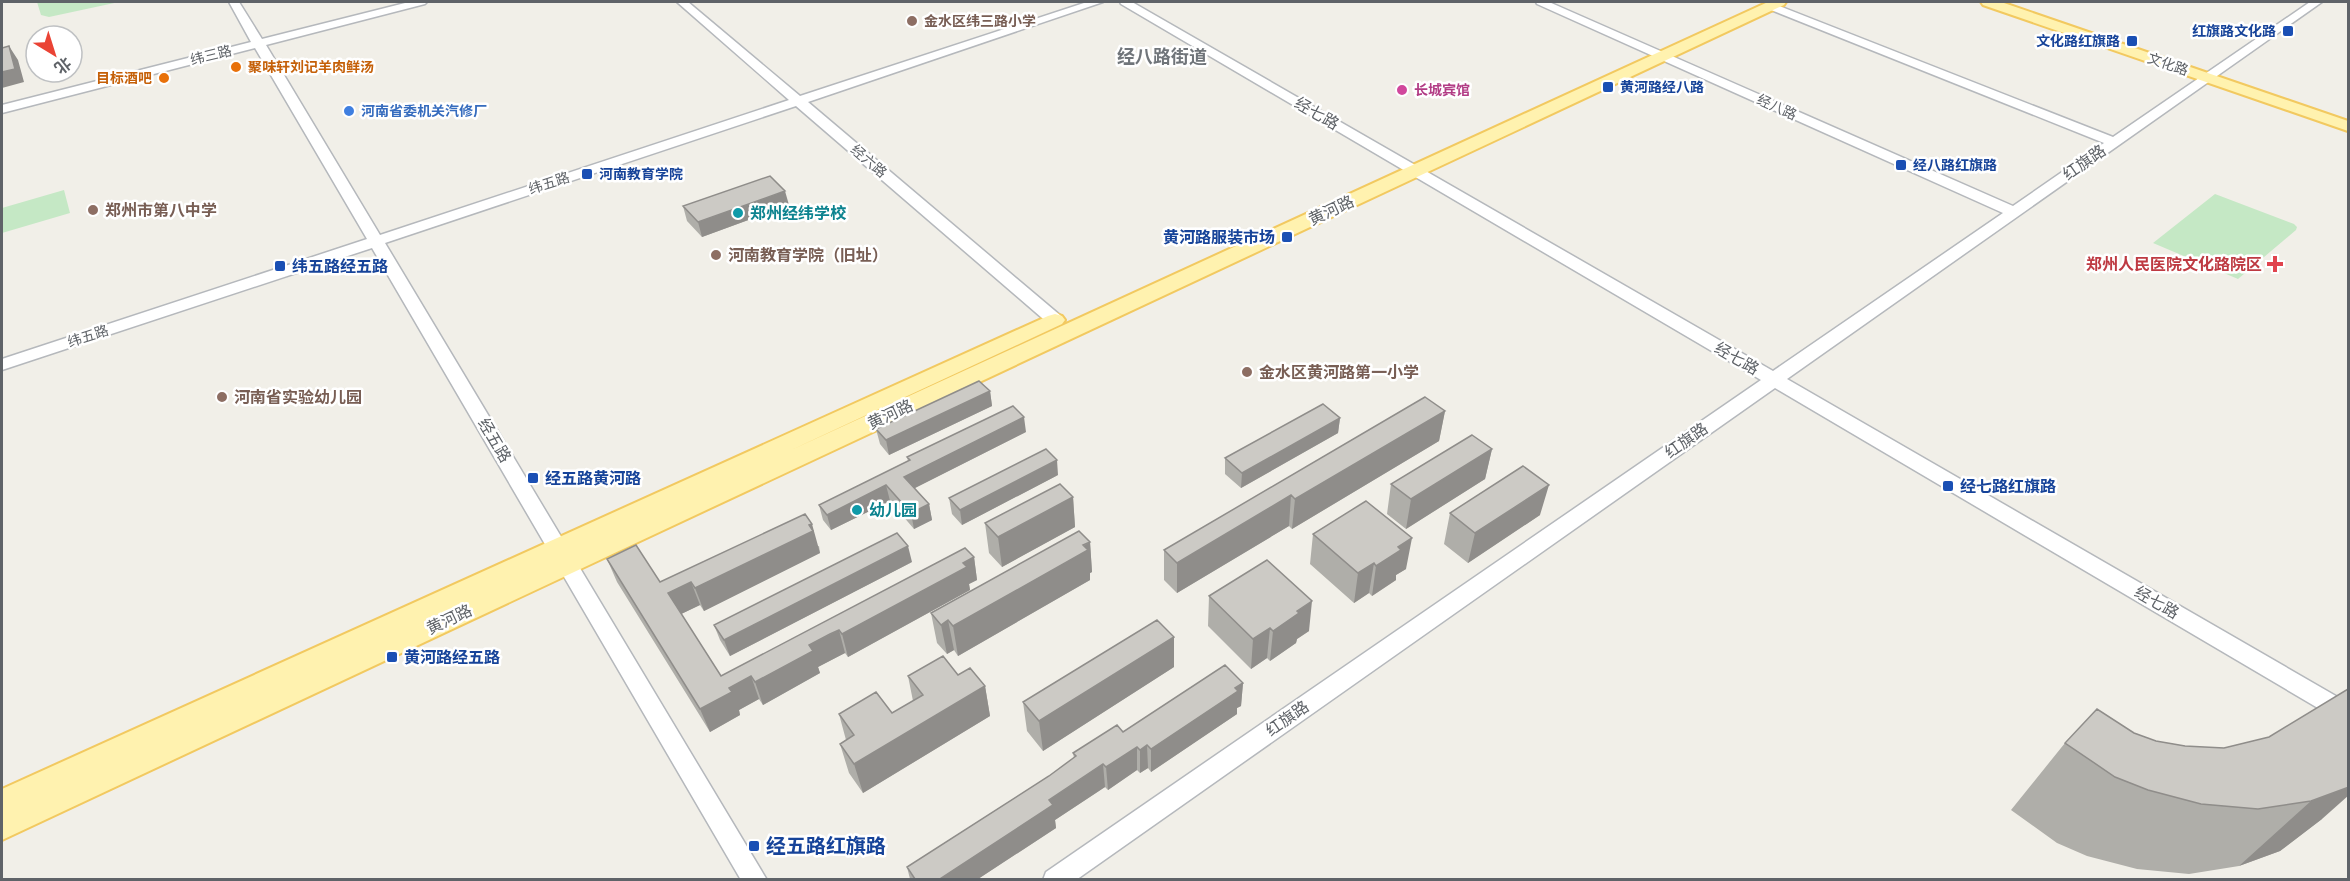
<svg xmlns="http://www.w3.org/2000/svg" width="2350" height="881" viewBox="0 0 2350 881" font-family="'Archivo Narrow','Noto Sans SC',sans-serif">
	<style>
		.green { fill: #c5e8c5 }
		.lines { fill: none; stroke-linecap: round; stroke-linejoin: round }
		.minor-casing { stroke: #b5b8bc; stroke-width: 3 }
		.major-casing { stroke: #f2c960; stroke-width: 4 }
		.minor { fill: #fff; fill-rule: evenodd }
		.major { fill: #fff2af; fill-rule: evenodd }
		.wall { fill: #afaea9 }
		.shaded-wall { fill: #8f8d8a }
		.building { fill: #cccac5; stroke: #8f8d8a; stroke-width: 1.5 }
		.education-dot { fill: #8d6e63; stroke: #fff; stroke-width: 2 }
		.transit-dot { fill: #1a4fb4; stroke: #fff; stroke-width: 2 }
		.food-dot { fill: #e8710a; stroke: #fff; stroke-width: 2 }
		.hotel-dot { fill: #d1479c; stroke: #fff; stroke-width: 2 }
		.shop-dot { fill: #3f7fe0; stroke: #fff; stroke-width: 2 }
		.culture-dot { fill: #0f9aa8; stroke: #fff; stroke-width: 2 }
		.health-dot { fill: #e0444e; stroke: #fff; stroke-width: 2 }
		.labels { text-anchor: middle; stroke-width: 5; stroke-linejoin: round; paint-order: stroke }
		.far-education-label { font-size: 14px; font-weight: bold; fill: #785e54; stroke: #fff; text-anchor: start }
		.far-transit-label { font-size: 14px; font-weight: bold; fill: #164399; stroke: #fff; text-anchor: start }
		.far-street-label { font-size: 14px; fill: #5f6368; stroke: #fff }
		.far-food-label { font-size: 14px; font-weight: bold; fill: #c56008; stroke: #fff; text-anchor: start }
		.far-hotel-label { font-size: 14px; font-weight: bold; fill: #b23c85; stroke: #fff; text-anchor: start }
		.far-shop-label { font-size: 14px; font-weight: bold; fill: #366cbe; stroke: #fff; text-anchor: start }
		.street-label { font-size: 16px; fill: #5f6368; stroke: #fff }
		.education-label { font-size: 16px; font-weight: bold; fill: #785e54; stroke: #fff; text-anchor: start }
		.culture-label { font-size: 16px; font-weight: bold; fill: #0d838f; stroke: #fff; text-anchor: start }
		.transit-label { font-size: 16px; font-weight: bold; fill: #164399; stroke: #fff; text-anchor: start }
		.health-label { font-size: 16px; font-weight: bold; fill: #be3a42; stroke: #fff; text-anchor: end }
		.far-district-label { font-size: 18px; font-weight: bold; fill: #70757a; stroke: #fff }
		.near-transit-label { font-size: 20px; font-weight: bold; fill: #164399; stroke: #fff; text-anchor: start }
	</style>
	<rect width="100%" height="100%" fill="#f1efe8"/>
	<!-- green -->
	<path class="green" d="M37,2H119L49,17L41,15Z
		M64,190L70,213L2,233V208Z
		M2215,194L2294,224L2297,227L2296,230L2238,279L2153,243Z"/>
	<g class="lines">
		<!-- minor casing -->
		<g class="minor-casing">
			<path id="minor" d="M229,2H239L262,39L409,2H427L425,4L266,45L380,235L789,100L677,2H688L800,96L1087,2H1103L808,102L1061,316L1063,320L1061,324H1049L796,106L385,243L767,880H741L372,248L2,370V359L367,239L255,48L2,113V105L251,42Z
				M1120,2H1132L1773,371L2003,213L1537,4L1536,2H1549L2013,206L2104,143L1766,8V4H1774L2113,137L2310,2H2322L1787,379L2348,703V723L2340,721L1775,388L1076,880H1043L1046,872L1761,380L1121,4Z"/>
		</g>
		<!-- major casing -->
		<g class="major-casing">
			<path id="major" d="M1768,2H1786L1784,5L2,840V789L1048,316L1055,314L1062,316L1065,320L1062,324L789,451Z
				M1981,2H2001L2348,121V131L1983,5Z"/>
		</g>
		<!-- minor -->
		<use href="#minor" class="minor"/>
		<!-- major -->
		<use href="#major" class="major"/>
	</g>
	<!-- wall -->
	<path class="wall" d="M789,205L702,237L687,221L683,206Z
		M990,391L992,406L889,455L880,444L876,429Z
		M1445,411L1439,441L1292,529L1289,526L1177,593L1164,580V550Z
		M1340,418L1338,433L1241,488L1225,474V458Z
		M1026,432L915,488L929,504L932,520L914,529L890,501L831,530L823,520L819,505L908,461L907,457Z
		M1492,449L1485,479L1406,529L1387,514L1391,484Z
		M1058,475L962,525L952,514L949,498Z
		M1073,497L1075,527L1002,567L989,553L985,523Z
		M1450,513L1540,515L1468,563L1444,544Z
		M1313,534L1406,569L1396,575V580L1372,596L1369,593L1354,603L1310,564Z
		M1090,542L1092,572L1090,573V580L958,656L954,650L947,654L937,643L931,613Z
		M819,546L820,553L704,611L700,605L681,614L721,676L974,557L977,580L969,584L970,590L848,657L845,653L837,657L818,667L820,673L763,705L759,699L739,710L740,715L710,732L617,582L607,559L660,582Z
		M912,562L730,656L720,640L714,625Z
		M1209,596L1309,631L1297,639L1296,643L1270,661L1267,658L1251,669L1208,626Z
		M1174,667L1043,751L1027,731L1023,702Z
		M958,675L985,686L990,716L863,793L849,773L840,744L846,740L839,714L892,713L913,701L908,676Z
		M1243,683L1241,706L1237,708V714L1151,772L1148,768L1140,773L1137,770L1108,790L1105,787L1055,820L1056,828L978,879H910L907,867L1049,776L1074,758L1073,753Z
		M2269,737L2322,819L2280,851L2239,866L2189,874L2137,869L2087,856L2057,843L2011,810L2065,743L2156,741L2185,746L2224,748Z"/>
	<!-- shaded-wall -->
	<path class="shaded-wall" d="M9,46L18,60L24,82L2,88V72Z
		M785,191L789,205L702,237L698,222Z
		M990,391L992,406L889,455L886,440Z
		M1445,411L1439,441L1292,529L1295,499Z
		M1024,417L1026,432L907,492L904,477Z
		M1340,418L1338,433L1241,488L1242,473Z
		M1492,449L1485,479L1406,529L1411,499Z
		M1057,460L1058,475L962,525L960,510Z
		M886,485L890,501L831,530L827,515Z
		M1549,485L1540,515L1468,563L1475,533Z
		M1291,495L1289,526L1177,593V563Z
		M1073,497L1075,527L1002,567L998,537Z
		M929,504L932,520L914,529L911,513Z
		M812,524L820,553L704,611L695,588Z
		M1412,538L1406,569L1396,575V580L1372,596L1376,566L1398,547Z
		M1090,542L1092,572L1090,573V580L958,656L953,626Z
		M908,546L912,562L730,656L724,640Z
		M974,557L977,580L969,584L970,590L848,657L842,634Z
		M1374,563L1369,593L1354,603L1358,573Z
		M691,582L700,605L677,616L668,593Z
		M1312,601L1309,631L1297,639L1296,643L1270,661L1273,631L1297,611Z
		M948,620L954,650L947,654L941,625Z
		M1270,628L1267,658L1251,669L1253,639Z
		M839,630L845,653L818,667L820,673L763,705L755,682L809,645Z
		M1174,637V667L1043,751L1039,721Z
		M751,676L759,699L739,710L740,715L710,732L700,709L729,688Z
		M1243,683L1241,706L1237,708V714L1151,772V749Z
		M985,686L990,716L863,793L854,764Z
		M1147,745L1148,768L1140,773V750Z
		M1137,747V770L1108,790L1106,767Z
		M1103,764L1105,787L1055,820L1056,828L978,879H940L1049,800Z
		M2349,787V795L2322,819L2280,851L2239,866L2311,801Z"/>
	<!-- building -->
	<path class="building" d="M9,46L15,69L2,72V48Z
		M770,176L785,191L698,222L683,206Z
		M979,381L990,391L886,440L876,429Z
		M1425,397L1445,411L1295,499L1291,495L1177,563L1164,550Z
		M1323,404L1340,418L1242,473L1225,458Z
		M1013,406L1024,417L904,477L929,504L911,513L886,485L827,515L819,505L910,460L907,457Z
		M1472,435L1492,449L1411,499L1391,484Z
		M1046,449L1057,460L960,510L949,498Z
		M1523,466L1549,485L1475,533L1450,513Z
		M1060,484L1073,497L998,537L985,523Z
		M1366,501L1412,538L1398,547L1401,550L1376,566L1374,563L1358,573L1313,534Z
		M805,514L812,524L809,525L813,531L695,588L691,582L668,593L721,676L965,548L974,557L963,563L967,567L842,634L839,630L830,634L809,645L813,651L755,682L751,676L729,688L732,692L700,709L607,559L636,545L660,582Z
		M1079,531L1090,542L1083,545L1088,550L953,626L948,620L941,625L931,613Z
		M897,533L908,546L724,640L714,625Z
		M1267,560L1312,601L1297,611L1299,613L1273,631L1270,628L1253,639L1209,596Z
		M1157,620L1174,637L1039,721L1023,702Z
		M943,656L958,675L970,668L985,686L854,764L840,744L854,735L839,714L876,692L892,713L923,695L908,676Z
		M1225,665L1243,683L1235,688L1238,691L1151,749L1147,745L1140,750L1137,747L1106,767L1103,764L1049,800L1053,805L940,879H915L907,867L1049,776L1076,756L1073,753L1117,725L1123,732Z
		M2348,689H2349V787L2311,801L2258,809L2201,804L2148,790L2115,777L2065,743L2097,709L2134,733L2156,741L2185,746L2224,748L2269,737Z"/>
	<!-- markers -->
	<g class="education-dot">
		<circle cx="912" cy="21" r="6"/>
		<circle cx="93" cy="210" r="6"/>
		<circle cx="716" cy="255" r="6"/>
		<circle cx="1247" cy="372" r="6"/>
		<circle cx="222" cy="397" r="6"/>
	</g>
	<g class="transit-dot">
		<rect x="2282" y="25" width="12" height="12" rx="3"/>
		<rect x="2126" y="35" width="12" height="12" rx="3"/>
		<rect x="1602" y="81" width="12" height="12" rx="3"/>
		<rect x="1895" y="159" width="12" height="12" rx="3"/>
		<rect x="581" y="168" width="12" height="12" rx="3"/>
		<rect x="1281" y="231" width="12" height="12" rx="3"/>
		<rect x="274" y="260" width="12" height="12" rx="3"/>
		<rect x="527" y="472" width="12" height="12" rx="3"/>
		<rect x="1942" y="480" width="12" height="12" rx="3"/>
		<rect x="386" y="651" width="12" height="12" rx="3"/>
		<rect x="748" y="840" width="12" height="12" rx="3"/>
	</g>
	<g class="food-dot">
		<circle cx="236" cy="67" r="6"/>
		<circle cx="164" cy="78" r="6"/>
	</g>
	<circle class="hotel-dot" cx="1402" cy="90" r="6"/>
	<circle class="shop-dot" cx="349" cy="111" r="6"/>
	<g class="culture-dot">
		<circle cx="738" cy="213" r="6"/>
		<circle cx="857" cy="510" r="6"/>
	</g>
	<path class="health-dot" d="M2272 255h6v6h6v6h-6v6h-6v-6h-6v-6h6z"/>
	<g class="labels">
		<!-- far-education labels -->
		<g class="far-education-label">
			<text x="924" y="26">金水区纬三路小学</text>
		</g>
		<!-- far-transit labels -->
		<g class="far-transit-label">
			<text x="2276" y="36" text-anchor="end">红旗路文化路</text>
			<text x="2120" y="46" text-anchor="end">文化路红旗路</text>
			<text x="1620" y="92">黄河路经八路</text>
			<text x="1913" y="170">经八路红旗路</text>
			<text x="599" y="179">河南教育学院</text>
		</g>
		<!-- far-street labels -->
		<g class="far-street-label">
			<text transform="translate(211 55) rotate(-14)" y="5">纬三路</text>
			<text transform="translate(2168 64) rotate(19)" y="5">文化路</text>
			<text transform="translate(1777 107) rotate(24)" y="5">经八路</text>
			<text transform="translate(869 161) rotate(41)" y="5">经六路</text>
			<text transform="translate(549 183) rotate(-18)" y="5">纬五路</text>
			<text transform="translate(88 336) rotate(-18)" y="5">纬五路</text>
		</g>
		<!-- far-food labels -->
		<g class="far-food-label">
			<text x="248" y="72">聚味轩刘记羊肉鲜汤</text>
			<text x="152" y="83" text-anchor="end">目标酒吧</text>
		</g>
		<!-- far-hotel labels -->
		<g class="far-hotel-label">
			<text x="1414" y="95">长城宾馆</text>
		</g>
		<!-- far-shop labels -->
		<g class="far-shop-label">
			<text x="361" y="116">河南省委机关汽修厂</text>
		</g>
		<!-- street labels -->
		<g class="street-label">
			<text transform="translate(1317 113) rotate(30)" y="6">经七路</text>
			<text transform="translate(2084 162) rotate(-35)" y="6">红旗路</text>
			<text transform="translate(1331 210) rotate(-25)" y="6">黄河路</text>
			<text transform="translate(1737 358) rotate(30)" y="6">经七路</text>
			<text transform="translate(890 414) rotate(-25)" y="6">黄河路</text>
			<text transform="translate(495 440) rotate(59)" y="6">经五路</text>
			<text transform="translate(1686 440) rotate(-35)" y="6">红旗路</text>
			<text transform="translate(2157 602) rotate(30)" y="6">经七路</text>
			<text transform="translate(449 619) rotate(-25)" y="6">黄河路</text>
			<text transform="translate(1287 718) rotate(-35)" y="6">红旗路</text>
		</g>
		<!-- education labels -->
		<g class="education-label">
			<text x="105" y="216">郑州市第八中学</text>
			<text x="728" y="261">河南教育学院（旧址）</text>
			<text x="1259" y="378">金水区黄河路第一小学</text>
			<text x="234" y="403">河南省实验幼儿园</text>
		</g>
		<!-- culture labels -->
		<g class="culture-label">
			<text x="750" y="219">郑州经纬学校</text>
			<text x="869" y="516">幼儿园</text>
		</g>
		<!-- transit labels -->
		<g class="transit-label">
			<text x="1275" y="243" text-anchor="end">黄河路服装市场</text>
			<text x="292" y="272">纬五路经五路</text>
			<text x="545" y="484">经五路黄河路</text>
			<text x="1960" y="492">经七路红旗路</text>
			<text x="404" y="663">黄河路经五路</text>
		</g>
		<!-- health labels -->
		<g class="health-label">
			<text x="2262" y="270">郑州人民医院文化路院区</text>
		</g>
		<!-- far-district labels -->
		<g class="far-district-label">
			<text x="1162" y="63">经八路街道</text>
		</g>
		<!-- near-transit labels -->
		<g class="near-transit-label">
			<text x="766" y="853">经五路红旗路</text>
		</g>
	</g>
	<!-- border -->
	<rect width="2350" height="881" fill="none" stroke="#5f6368" stroke-width="6"/>
	<!-- north arrow -->
	<g transform="translate(54 54) rotate(142)"><circle r="28" fill="#ffffff" stroke="#bfc1c3" stroke-width="1.5"/>
	<path d="M0-4.5L10 22L0 15L-10 22Z" fill="#ea4335"/>
	<text y="-9" font-size="16" font-weight="bold" text-anchor="middle" fill="#5f6368">北</text>
	</g>
</svg>
